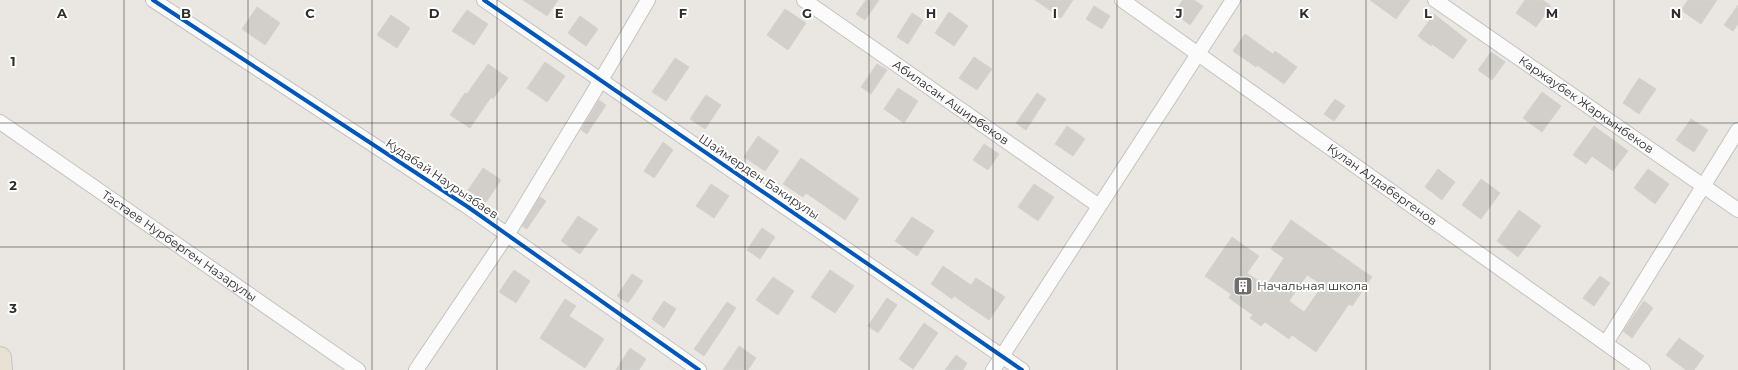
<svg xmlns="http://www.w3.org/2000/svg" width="1738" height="370" viewBox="0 0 1738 370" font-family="Montserrat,sans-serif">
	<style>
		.building { fill: #d2cfcb; stroke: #d5d2ce; fill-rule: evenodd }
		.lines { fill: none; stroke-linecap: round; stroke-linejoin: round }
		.street-casing { stroke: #c4c3c3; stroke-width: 16 }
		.primary-casing { stroke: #c6c4c3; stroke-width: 24 }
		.street { stroke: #fcfbfb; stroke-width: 14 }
		.primary { stroke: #e7e2d4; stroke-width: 22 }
		.cycleway-casing { stroke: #fff; stroke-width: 6 }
		.cycleway { stroke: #0057b8; stroke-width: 4 }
		.grid { fill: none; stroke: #2d2d2d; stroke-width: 1; stroke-opacity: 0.55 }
		.labels { text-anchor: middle; stroke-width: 4; stroke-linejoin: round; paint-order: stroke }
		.street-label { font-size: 12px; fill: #2d2d2d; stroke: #fff }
		.poi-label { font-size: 12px; fill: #2d2d2d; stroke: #fff; text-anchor: start }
		.grid-label { font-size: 13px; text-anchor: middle; font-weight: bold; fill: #2d2d2d; stroke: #fff; stroke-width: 4; stroke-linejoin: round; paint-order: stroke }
	</style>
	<rect width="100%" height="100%" fill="#eae6e2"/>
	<!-- building -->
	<path class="building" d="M523,0H558L547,16Z
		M866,0H879L865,20L856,14Z
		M1035,0H1073L1061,18Z
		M1183,0H1194L1203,6L1190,25L1174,13Z
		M1370,0H1410L1396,19Z
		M1525,0H1543L1551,6L1536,27L1516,13Z
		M1688,0H1717L1701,24L1681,10Z
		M1738,5V24L1733,31L1724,25Z
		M1094,6L1110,16L1102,29L1086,19Z
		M257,7L280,23L265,45L242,29Z
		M785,9L806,23L788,50L767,35Z
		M467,10L488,24L474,45L452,31Z
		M949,12L968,26L954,46L935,33Z
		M912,13L923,20L908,44L897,37Z
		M1434,14L1467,40L1453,59L1432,44L1431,46L1418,36Z
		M391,15L410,28L397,48L377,35Z
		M580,16L598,29L586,46L568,33Z
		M1245,34L1273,54L1275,51L1297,67L1284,84L1257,65L1256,67L1233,51Z
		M1491,52L1505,62L1492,80L1478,70Z
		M974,57L992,69L977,90L959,78Z
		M675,58L689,67L666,101L652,92Z
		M545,62L565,76L547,102L527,88Z
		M488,64L508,78L493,99L491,97L470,128L450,115L465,93L467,94Z
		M877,64L887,70L871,94L861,87Z
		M1639,78L1656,89L1639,114L1623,103Z
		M898,88L918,101L904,123L884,109Z
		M1542,92L1561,106L1542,132L1523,118Z
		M1037,93L1046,99L1026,130L1016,123Z
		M706,95L721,105L705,129L690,119Z
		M1335,99L1345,106L1334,121L1324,114Z
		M599,100L606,105L587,134L581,130Z
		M1691,119L1708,130L1694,152L1676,140Z
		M1067,126L1085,139L1073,156L1055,144Z
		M1594,126L1628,151L1613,171L1592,156L1586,164L1573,155Z
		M758,136L779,151L765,171L744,157Z
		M663,142L673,150L654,178L644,171Z
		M984,144L999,154L988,170L973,160Z
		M801,158L859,199L845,220L806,193L803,197L783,184Z
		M483,168L501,180L486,202L468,190Z
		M1438,169L1455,182L1442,200L1425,187Z
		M1648,169L1669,184L1655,204L1634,188Z
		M1481,179L1500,193L1481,219L1462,205Z
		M711,184L729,196L714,218L696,206Z
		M1034,184L1054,197L1038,221L1018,207Z
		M540,197L546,201L527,229L522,226Z
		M1519,210L1541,226L1518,257L1497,241Z
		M578,216L598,229L580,254L561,241Z
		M912,217L934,231L917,256L895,241Z
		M1291,220L1372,277L1352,306L1349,304L1316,352L1292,335L1289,339L1265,322L1261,326L1250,318L1253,315L1229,298L1231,294L1205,276L1232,237L1259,256L1247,273L1266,286L1284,258L1271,249ZM1307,275L1323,285L1304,312L1289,301Z
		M762,228L775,237L760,259L747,250Z
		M943,266L971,285L976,278L1005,297L989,320L954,296L952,299L931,284Z
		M514,270L530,281L516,303L499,292Z
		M830,270L854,286L835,313L811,297Z
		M632,274L643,281L628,303L617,296Z
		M1600,276L1610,283L1594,306L1583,298Z
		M773,277L794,291L778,315L756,300Z
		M887,298L897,305L878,333L868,326Z
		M565,299L576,306L569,316L604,339L585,368L540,338Z
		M664,301L676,309L664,328L652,319Z
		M1644,301L1653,308L1632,338L1623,331Z
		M727,302L736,308L704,356L694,349Z
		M924,323L938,333L913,369L899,359Z
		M1679,338L1704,356L1694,370H1686L1666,355Z
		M739,346L756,358L748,370H723Z
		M630,348L646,359L639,370H616Z
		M956,355L967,363L963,370H945Z"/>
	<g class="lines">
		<!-- street casing -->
		<g class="street-casing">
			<g id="street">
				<path d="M153,0L468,207L699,370"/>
				<path d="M484,0L1022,370"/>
				<path id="s1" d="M804,0L1099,206"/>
				<path id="s2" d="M1122,0L1643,370"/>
				<path id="s3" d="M1435,0L1738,210"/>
				<path id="s4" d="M0,122L358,370"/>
				<path d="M1606,343L1738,130"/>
				<path d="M416,370L507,235L601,80L648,0"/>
				<path d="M993,370L1233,0"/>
			</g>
		</g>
		<!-- primary casing -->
		<g class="primary-casing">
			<path id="primary" d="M0,358L1,370"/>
		</g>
		<!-- street -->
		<use href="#street" class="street"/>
		<!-- primary -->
		<use href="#primary" class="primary"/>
		<!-- cycleway casing -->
		<g class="cycleway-casing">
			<path id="cycleway" d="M153,0L468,207L699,370
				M484,0L1022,370"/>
		</g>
		<!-- cycleway -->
		<use href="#cycleway" class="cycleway"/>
	</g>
	<!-- grid -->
	<path class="grid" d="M124,0V370M248,0V370M372,0V370M497,0V370M621,0V370M745,0V370M869,0V370M993,0V370M1117,0V370M1241,0V370M1366,0V370M1490,0V370M1614,0V370M0,123H1738M0,247H1738"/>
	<!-- icons -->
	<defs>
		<g id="building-square" transform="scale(1)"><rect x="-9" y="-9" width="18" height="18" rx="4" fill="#6f6e6c" stroke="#fff"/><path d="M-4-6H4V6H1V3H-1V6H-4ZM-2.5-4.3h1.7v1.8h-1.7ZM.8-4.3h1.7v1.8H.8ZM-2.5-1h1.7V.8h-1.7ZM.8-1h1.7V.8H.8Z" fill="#fff"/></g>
	</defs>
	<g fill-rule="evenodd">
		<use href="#building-square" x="1243" y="286"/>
	</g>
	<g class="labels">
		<!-- street labels -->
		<g class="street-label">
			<text dy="4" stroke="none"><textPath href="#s1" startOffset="179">Абиласан Аширбеков</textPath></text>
			<text dy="4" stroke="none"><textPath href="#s3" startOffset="184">Каржаубек Жаркынбеков</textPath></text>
			<text transform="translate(759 177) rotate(34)" y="4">Шаймерден Бакирулы</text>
			<text transform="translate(442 179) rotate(34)" y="4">Кудабай Наурызбаев</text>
			<text dy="4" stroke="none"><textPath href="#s2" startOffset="319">Кулан Алдабергенов</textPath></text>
			<text dy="4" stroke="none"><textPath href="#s4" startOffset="218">Тастаев Нурберген Назарулы</textPath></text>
		</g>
		<!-- poi labels -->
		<g class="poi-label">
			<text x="1257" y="290">Начальная школа</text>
		</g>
	</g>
	<g class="grid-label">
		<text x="62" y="18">A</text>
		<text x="186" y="18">B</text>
		<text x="310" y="18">C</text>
		<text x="434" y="18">D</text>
		<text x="559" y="18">E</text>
		<text x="683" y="18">F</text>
		<text x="807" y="18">G</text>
		<text x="931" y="18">H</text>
		<text x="1055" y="18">I</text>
		<text x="1179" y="18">J</text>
		<text x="1304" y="18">K</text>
		<text x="1428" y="18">L</text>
		<text x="1552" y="18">M</text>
		<text x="1676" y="18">N</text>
		<text x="13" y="66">1</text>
		<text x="13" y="190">2</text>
		<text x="13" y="313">3</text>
	</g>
</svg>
